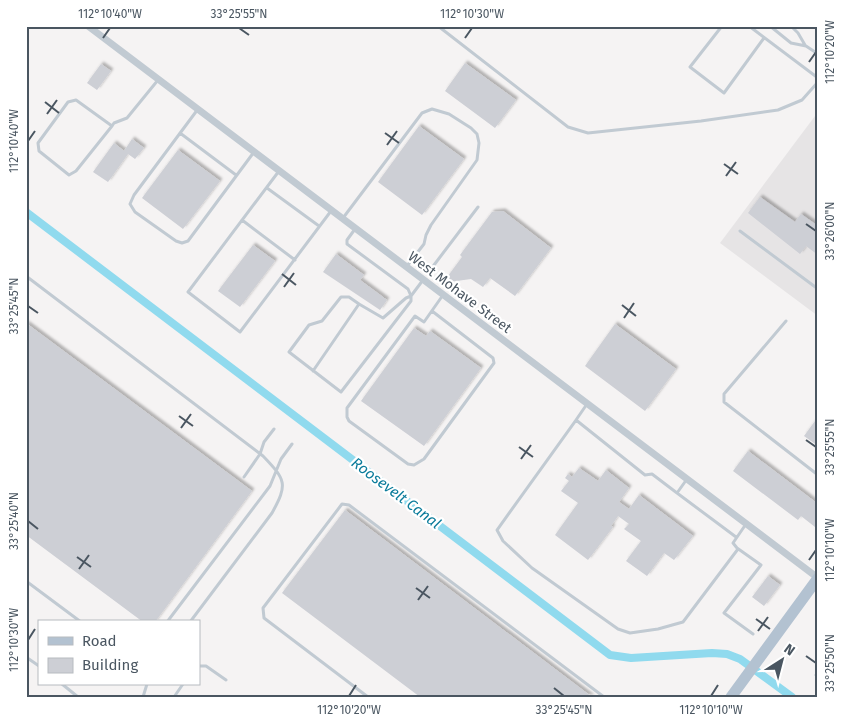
<svg xmlns="http://www.w3.org/2000/svg" width="844" height="723" viewBox="0 0 844 723" font-family="'Fira Sans',sans-serif">
	<style>
		.education { fill: #e6e4e5 }
		.lines { fill: none; stroke-linecap: round; stroke-linejoin: round }
		.canal { stroke: #90daee; stroke-width: 8 }
		.building { fill: #cdcfd5; filter: url(#shadow) }
		.lane { stroke: #c1cad2; stroke-width: 3 }
		.street { stroke: #c1cad2; stroke-width: 7 }
		.primary { stroke: #b3c2d1; stroke-width: 11 }
		.ticks { fill: none; stroke: #4a5661; stroke-width: 2 }
		.labels { text-anchor: middle; stroke-width: 4.5; stroke-linejoin: round; paint-order: stroke }
		.street-label { font-size: 14px; fill: #4a5661; stroke: #fff }
		.water-label { font-size: 15px; font-style: italic; fill: #0c7c9b; stroke: #fff }
		.neatline { fill: none; stroke: #4a5661; stroke-width: 2 }
		.ticks-label { font-size: 12px; text-anchor: middle; fill: #4a5661 }
	</style>
	<defs>
		<filter id="shadow"><feDropShadow dx="2.5" dy="-2.5" stdDeviation="1" flood-color="#0004"/></filter>
	</defs>
	<rect width="100%" height="100%" fill="#f5f3f3"/>
	<!-- education -->
	<path class="education" d="M818,112V316L720,243Z"/>
	<g class="lines">
		<!-- canal -->
		<path class="canal" d="M26,212L610,655L631,658L712,653L727,654L740,659L792,697"/>
	</g>
	<!-- building -->
	<path class="building" d="M465,63L516,100L495,128L445,91Z
		M101,64L111,71L97,90L87,83Z
		M419,126L464,159L422,215L378,182Z
		M132,139L144,148L135,159L128,154L108,182L93,172L114,143L124,151Z
		M178,150L220,181L183,229L142,198Z
		M760,197L795,222L801,214L818,226V255L806,246L800,254L748,213Z
		M503,211L551,248L515,296L490,278L483,287L471,279L449,282L448,276L462,257L460,255L492,212Z
		M253,245L275,261L240,307L218,291Z
		M336,254L364,275L360,280L387,300L380,310L323,272Z
		M26,323L252,491L155,622H143L26,535Z
		M615,324L676,369L645,411L585,366Z
		M414,328L426,336L430,331L481,368L424,446L361,401Z
		M818,417V446L804,436Z
		M748,451L818,504V524L815,527L801,516L798,520L733,471Z
		M579,468L598,481L606,470L629,488L619,502L629,509L639,495L693,536L674,560L664,553L647,576L626,561L641,541L624,529L629,524L618,516L611,526L613,527L588,560L555,535L578,503L561,491L569,481L565,478L568,474L572,477Z
		M345,510L592,697H420L282,593Z
		M768,576L780,585L764,606L752,597Z"/>
	<g class="lines">
		<!-- lane -->
		<path class="lane" d="M438,26L568,127L588,133L701,121L778,110L802,100L818,82
			M722,26L690,67L724,93L764,38
			M749,26L818,78
			M770,26L791,43L806,46L818,54
			M791,26L798,33L805,45
			M198,109L134,195L130,204L135,212L176,241L182,243L188,241L254,152
			M112,126L76,100L68,102L38,143L39,151L69,175L76,171L112,126L114,123L127,118L158,80
			M180,133L236,175
			M279,171L188,292L240,332L331,211
			M267,188L319,226
			M343,218L422,113L432,109L449,114L471,128L477,134L479,143L477,160L431,225L426,235L424,244L407,266
			M242,220L295,260
			M740,231L818,289
			M26,241L27,240
			M434,265L478,207
			M26,276L263,456C286,480 288,484 272,513L190,622
			M359,304L383,318L406,298L411,296L423,280
			M432,311L493,358L494,363L424,459L414,465L408,464L349,421L347,417V408L415,316L424,322L443,295
			M786,321L724,394V402L818,475
			M313,371L359,304L349,297H341L322,321L309,325L289,352C306,365 324,379 341,392L411,301V296L408,289L347,244V240L355,229
			M587,404L576,420L645,475L652,474L677,493L687,479
			M576,420L497,530L503,541L532,568L618,629L630,633L658,629L683,622L738,549
			M244,477L260,454L264,442L274,429
			M677,493L736,537
			M746,524L733,543L737,548L761,565L724,613L753,634
			M26,581L81,622
			M167,622L270,486L281,459L292,444
			M26,657L39,666
			M199,666H206L226,680
			M816,675L818,677
			M62,684L78,697
			M143,697L147,684
			M174,697L183,684
			M368,697L264,618L263,608L342,504L349,505L604,697"/>
		<!-- street -->
		<path class="street" d="M88,26L818,578"/>
		<!-- primary -->
		<path class="primary" d="M731,697L818,578"/>
	</g>
	<!-- ticks -->
	<path class="ticks" d="M239,28L249,35M103,38L110,28M465,38L472,28M809,62L816,52M45,102L59,113M47,114L57,100M385,133L399,143M28,141L35,131M387,145L397,131M724,164L738,174M726,176L736,162M806,224L816,231M282,274L296,285M284,287L294,273M622,305L636,316M28,306L38,313M624,318L634,303M179,416L193,426M181,428L191,414M806,440L816,447M519,447L533,457M521,459L531,445M28,521L38,529M77,557L91,567M809,560L816,550M79,569L89,555M416,588L430,598M418,600L428,586M756,619L770,629M758,631L768,617M28,640L35,629M806,656L816,663M554,688L564,696M349,696L356,685M711,696L718,685"/>
	<g class="labels">
		<!-- street labels -->
		<g class="street-label">
			<text transform="translate(460 292) rotate(37)" y="5">West Mohave Street</text>
		</g>
		<!-- water labels -->
		<g class="water-label">
			<text transform="translate(396 493) rotate(37)" y="5">Roosevelt Canal</text>
		</g>
	</g>
	<!-- border -->
	<rect width="844" height="723" fill="none" stroke="#ffffff" stroke-width="55"/>
	<!-- legend -->
	<rect x="38" y="620" width="162" height="65" fill="#ffffff" stroke="#b7bbc0"/>
	<rect x="48" y="637" width="25" height="8" fill="#b3c2d1" stroke="#b7bbc0"/>
	<text x="82" y="646" font-size="15" fill="#4a5661">Road</text>
	<rect x="48" y="658" width="25" height="15" fill="#cdcfd5" stroke="#b7bbc0"/>
	<text x="82" y="670" font-size="15" fill="#4a5661">Building</text>
	<!-- north arrow -->
	<g transform="translate(782 660) rotate(36)" stroke="#ffffff" stroke-width="4" paint-order="stroke">
	<path d="M0-4L9 19L0 12L-9 19Z" fill="#4a5661"/>
	<text y="-8" font-size="14" font-weight="bold" text-anchor="middle" fill="#4a5661">N</text>
	</g>
	<rect x="28" y="28" width="788" height="668" class="neatline"/>
	<g class="ticks-label">
		<text x="110" y="18">112°10'40"W</text>
		<text x="239" y="18">33°25'55"N</text>
		<text x="472" y="18">112°10'30"W</text>
		<text transform="translate(830 52) rotate(-90)" y="4">112°10'20"W</text>
		<text transform="translate(14 141) rotate(-90)" y="4">112°10'40"W</text>
		<text transform="translate(830 231) rotate(-90)" y="4">33°26'00"N</text>
		<text transform="translate(14 306) rotate(-90)" y="4">33°25'45"N</text>
		<text transform="translate(830 447) rotate(-90)" y="4">33°25'55"N</text>
		<text transform="translate(14 521) rotate(-90)" y="4">33°25'40"N</text>
		<text transform="translate(830 550) rotate(-90)" y="4">112°10'10"W</text>
		<text transform="translate(14 640) rotate(-90)" y="4">112°10'30"W</text>
		<text transform="translate(830 663) rotate(-90)" y="4">33°25'50"N</text>
		<text x="349" y="714">112°10'20"W</text>
		<text x="564" y="714">33°25'45"N</text>
		<text x="711" y="714">112°10'10"W</text>
	</g>
</svg>
